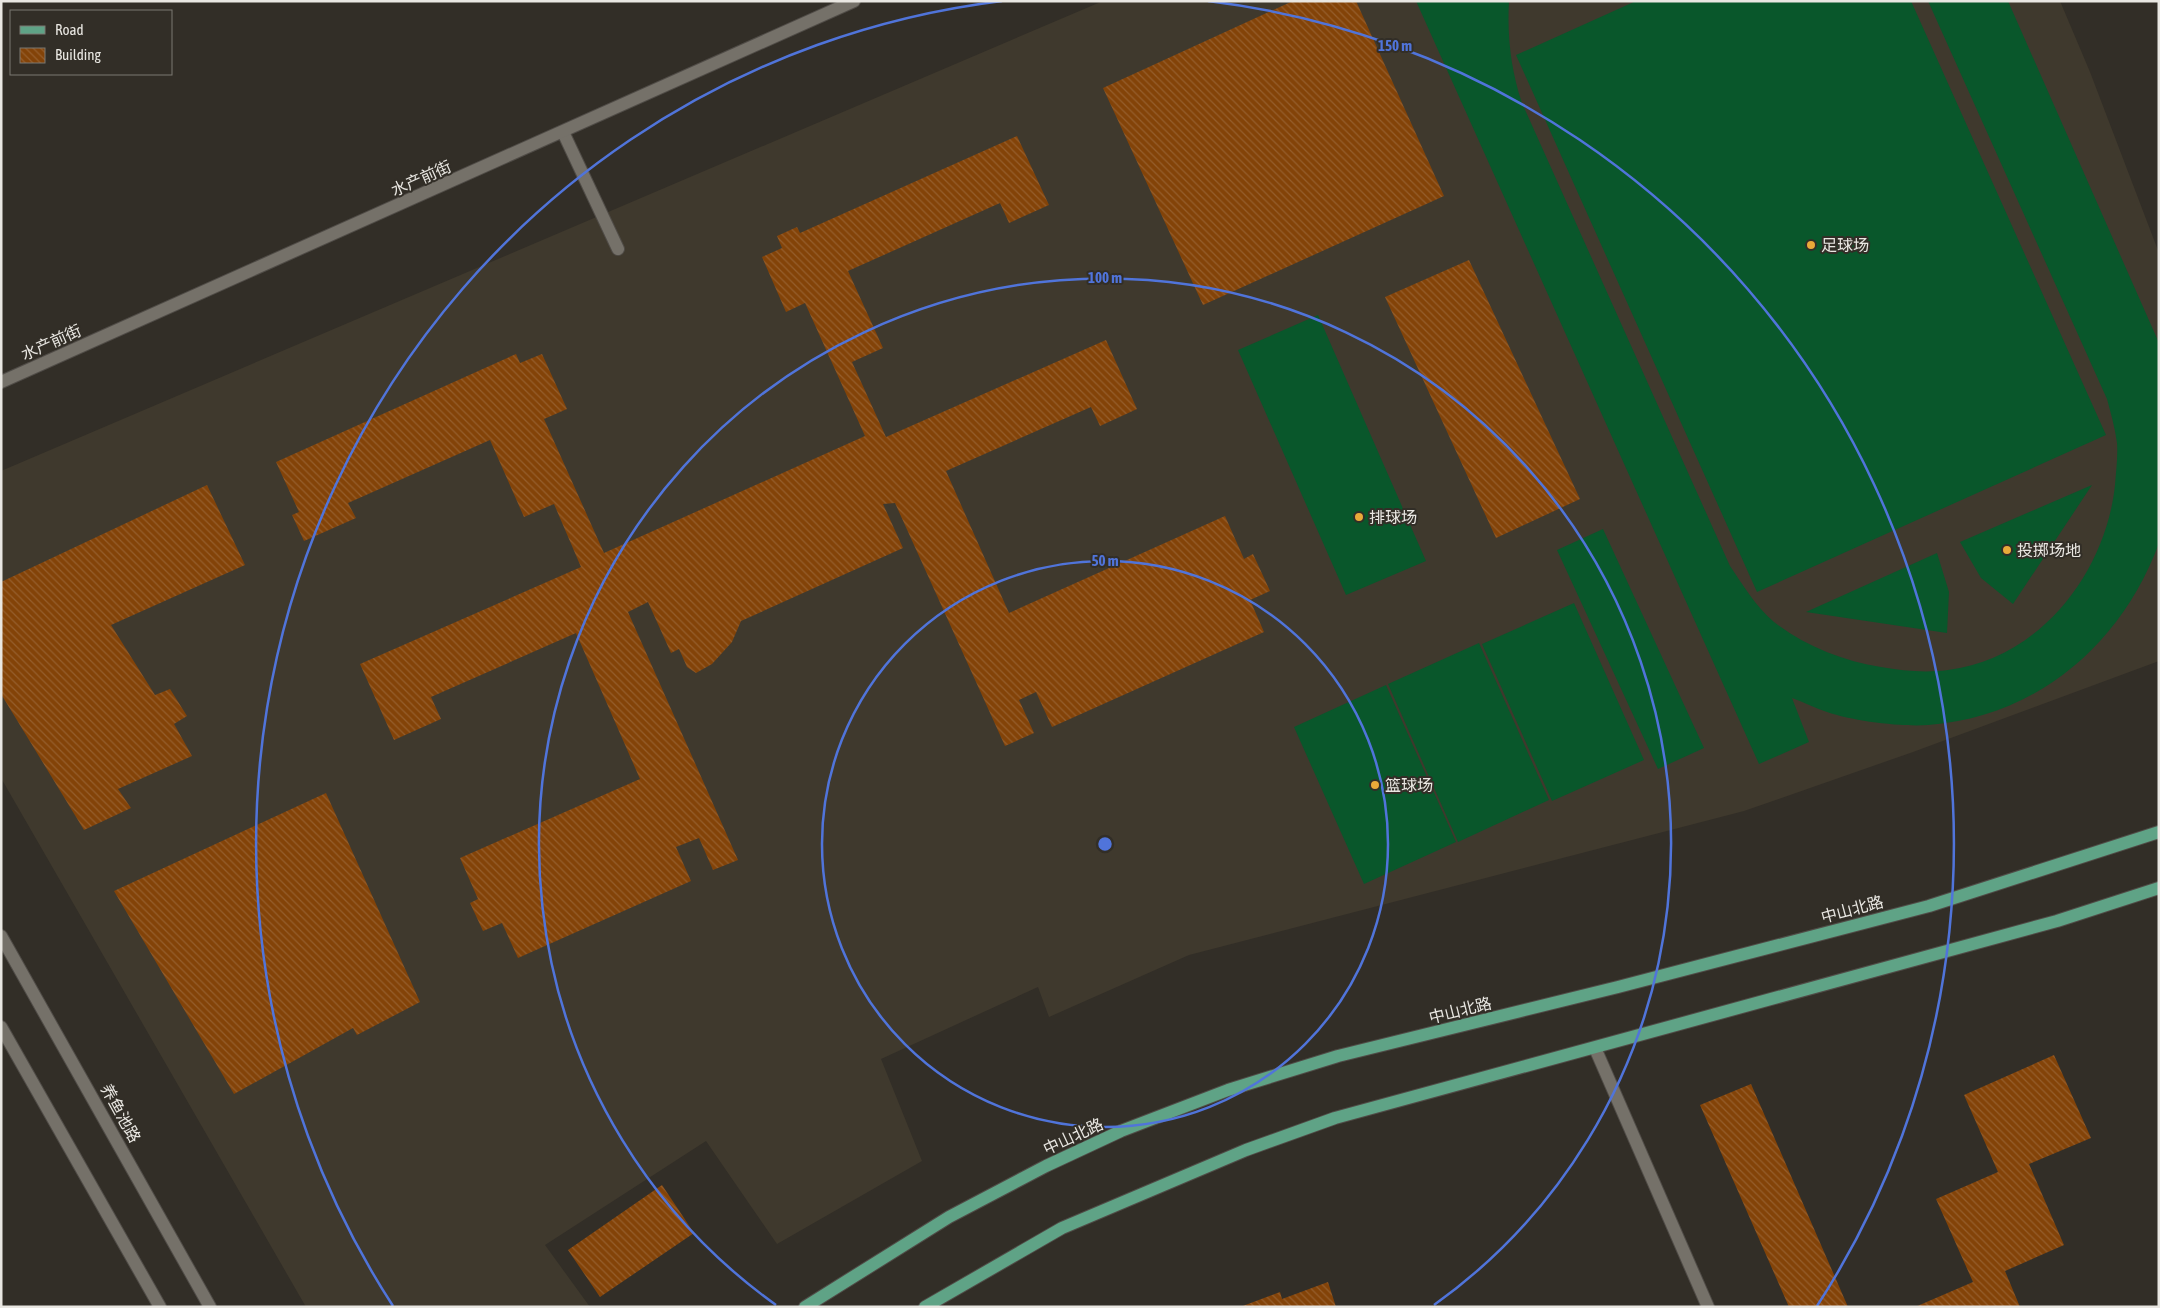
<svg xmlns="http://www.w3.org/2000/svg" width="2160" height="1308" viewBox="0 0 2160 1308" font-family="'Asap Condensed','Noto Sans SC',sans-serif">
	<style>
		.built { fill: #3f392d }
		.pitch { fill: #09572b }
		.building { fill: url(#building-back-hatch) }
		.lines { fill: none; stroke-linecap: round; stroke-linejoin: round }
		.lane-casing { stroke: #504c47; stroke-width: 14 }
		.street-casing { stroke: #504c47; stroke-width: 14 }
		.secondary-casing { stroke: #504c47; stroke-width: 14 }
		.primary-casing { stroke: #504c47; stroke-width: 14 }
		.lane { stroke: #757169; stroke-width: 12 }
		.street { stroke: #757169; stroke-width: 12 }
		.secondary { stroke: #757169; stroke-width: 12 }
		.primary { stroke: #5fa386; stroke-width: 12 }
		.ring { fill: none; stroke: #5074da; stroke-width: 2.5 }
		.poi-dot { fill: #eaaa39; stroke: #322e27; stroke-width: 2 }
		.labels { text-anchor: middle; stroke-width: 4; stroke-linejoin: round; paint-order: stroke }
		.street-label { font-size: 16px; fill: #e9e7e2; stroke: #322e27 }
		.poi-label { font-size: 16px; fill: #e9e7e2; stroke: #322e27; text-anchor: start }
		.centre { fill: #5074da; stroke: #322e27; stroke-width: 2.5 }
		.ring-label { font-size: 15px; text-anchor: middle; font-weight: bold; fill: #5074da; stroke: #322e27; stroke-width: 4; stroke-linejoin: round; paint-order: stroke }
	</style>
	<defs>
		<pattern id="building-back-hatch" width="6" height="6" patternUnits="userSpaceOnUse" patternTransform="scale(1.25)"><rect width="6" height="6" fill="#834308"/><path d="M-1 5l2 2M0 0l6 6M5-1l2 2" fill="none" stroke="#955e2c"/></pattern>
	</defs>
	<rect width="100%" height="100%" fill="#322e27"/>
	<!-- built -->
	<path class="built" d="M1103,1H2060L2090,72L2159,253V661L1913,752L1744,811L1189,955L1049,1017L1038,987L881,1059L922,1161L777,1244L706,1141L545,1245L590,1307H306L1,778V471Z"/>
	<!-- pitch -->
	<path class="pitch" d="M1416,1H1509C1507,37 1511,70 1522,103L1730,566C1743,585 1756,607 1774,622C1805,646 1843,661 1881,667C1903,671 1926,673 1948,670C2040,659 2106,572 2115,485C2116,471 2118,457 2117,443C2115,428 2111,414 2107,399L1928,1H2008L2159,343V543C2122,644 2037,717 1928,725C1901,727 1853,721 1827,712C1815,708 1803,702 1792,698L1809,742L1759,764Z
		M1636,1H1911L2106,435L1757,592L1516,55Z
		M1318,315L1426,561L1346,595L1238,350Z
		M2092,485L2013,604L1981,578L1960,542Z
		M1603,529L1704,748L1658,769L1557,550Z
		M1937,553L1949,592L1947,633L1806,612Z
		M1574,603L1644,760L1552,801L1482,644Z
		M1479,643L1549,800L1458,842L1388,684Z
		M1386,685L1456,842L1364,884L1294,727Z"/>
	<!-- building -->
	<path class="building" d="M1293,1H1356L1444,196L1203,305L1103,88Z
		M1017,136L1049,205L1009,223L1000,203L848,271L883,348L852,362L886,437L1106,340L1137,409L1100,426L1091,407L946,471L1009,613L1225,516L1244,559L1253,554L1270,591L1250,600L1264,632L1052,727L1036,692L1019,700L1034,733L1005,746L895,503L883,504L903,548L741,621L732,642L712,664L696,673L687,667L679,649L671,653L648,602L628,612L738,860L713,870L699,838L676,847L691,881L518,958L502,923L483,931L470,903L478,899L460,858L640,779L576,633L431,697L441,719L394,740L360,664L581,567L554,504L524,517L490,440L348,503L356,518L304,541L292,515L299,512L276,462L516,354L520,363L542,354L567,409L544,419L604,553L865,436L805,303L786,312L762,257L782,248L777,236L797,227L800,233Z
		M1469,260L1580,499L1496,538L1385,297Z
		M207,485L245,565L111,625L155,695L170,689L187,716L174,724L192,756L118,789L131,808L84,830L1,694V582Z
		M326,793L420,1002L357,1035L353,1028L234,1094L114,891Z
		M2054,1055L2091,1138L2029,1164L2064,1245L2005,1271L2020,1307H1915L1973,1282L1936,1199L1998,1172L1964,1095Z
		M1751,1084L1848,1307H1789L1700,1105Z
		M662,1185L694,1233L600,1297L568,1250Z
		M1328,1282L1336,1307H1240L1280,1292L1282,1299Z"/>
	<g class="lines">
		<!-- lane casing -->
		<g class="lane-casing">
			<path id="lane" d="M563,132L618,249"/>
		</g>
		<!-- street casing -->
		<g class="street-casing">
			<path id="street" d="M1,382L854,1
				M1595,1048L1708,1307"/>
		</g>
		<!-- secondary casing -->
		<g class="secondary-casing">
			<path id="secondary" d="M1,936L210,1307
				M1,1027L160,1307"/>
		</g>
		<!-- primary casing -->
		<g class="primary-casing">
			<path id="primary" d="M805,1307L949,1217L1046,1166L1121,1131L1228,1090L1338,1056L1618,987L1929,906L2159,832
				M925,1307L1062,1228L1246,1150L1335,1118L2057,921L2159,888"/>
		</g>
		<!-- lane -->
		<use href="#lane" class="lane"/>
		<!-- street -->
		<use href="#street" class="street"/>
		<!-- secondary -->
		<use href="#secondary" class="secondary"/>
		<!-- primary -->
		<use href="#primary" class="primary"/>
	</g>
	<!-- distance rings -->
	<g class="ring">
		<circle cx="1105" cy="844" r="283"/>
		<path d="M776 1305A566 566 0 1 1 1434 1305"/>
		<path d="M393 1306A849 849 0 0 1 1002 1M1208 1A849 849 0 0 1 1817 1306"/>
	</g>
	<!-- markers -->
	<g class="poi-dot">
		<circle cx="1811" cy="245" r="5"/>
		<circle cx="1359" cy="517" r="5"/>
		<circle cx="2007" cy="550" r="5"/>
		<circle cx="1375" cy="785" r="5"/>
	</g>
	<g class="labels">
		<!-- street labels -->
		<g class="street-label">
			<text transform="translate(421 178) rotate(-24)" y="6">水产前街</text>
			<text transform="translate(51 342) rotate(-24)" y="6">水产前街</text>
			<text transform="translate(1852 909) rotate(-15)" y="6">中山北路</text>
			<text transform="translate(1460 1010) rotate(-14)" y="6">中山北路</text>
			<text transform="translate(121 1113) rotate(61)" y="6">养鱼池路</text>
			<text transform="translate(1073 1136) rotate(-25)" y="6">中山北路</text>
		</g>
		<!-- poi labels -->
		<g class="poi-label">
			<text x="1821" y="251">足球场</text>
			<text x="1369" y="523">排球场</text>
			<text x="2017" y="556">投掷场地</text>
			<text x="1385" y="791">篮球场</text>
		</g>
	</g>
	<circle cx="1105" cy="844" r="8" class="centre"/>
	<g class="ring-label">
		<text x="1395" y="51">150 m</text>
		<text x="1105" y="283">100 m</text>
		<text x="1105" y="566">50 m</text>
	</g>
	<!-- border -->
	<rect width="2160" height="1308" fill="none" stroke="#e9e7e2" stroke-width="5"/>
	<!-- legend -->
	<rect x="10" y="10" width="162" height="65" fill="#322e27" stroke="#7b7872"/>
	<rect x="20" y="26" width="25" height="8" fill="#5fa386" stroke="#7b7872"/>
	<text x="55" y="35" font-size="15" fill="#e9e7e2">Road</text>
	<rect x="20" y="48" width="25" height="15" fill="url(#building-back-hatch)" stroke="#7b7872"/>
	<text x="55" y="60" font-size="15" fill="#e9e7e2">Building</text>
</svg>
